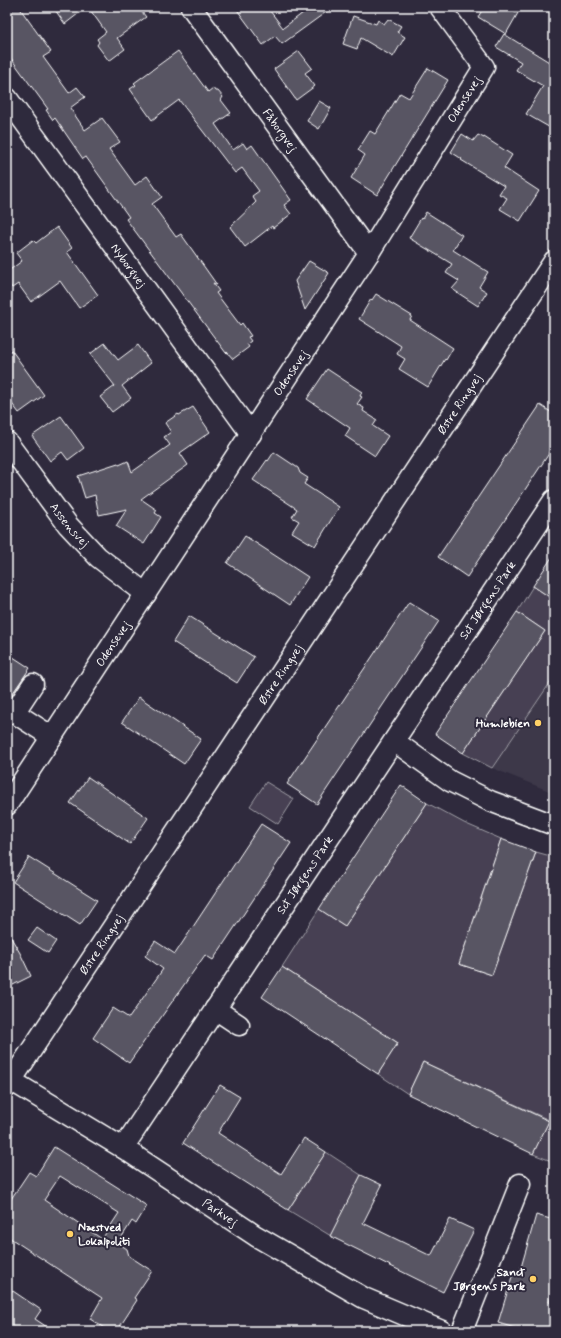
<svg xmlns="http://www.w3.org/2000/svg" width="561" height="1338" viewBox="0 0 561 1338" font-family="Mynerve,sans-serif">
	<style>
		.built { fill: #3c3749 }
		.green { fill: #464152; stroke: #a2a0a8 }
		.building { fill: #595564; stroke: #fff; fill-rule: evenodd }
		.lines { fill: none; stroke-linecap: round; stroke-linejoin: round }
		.minor-casing { stroke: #fff; stroke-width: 23 }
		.minor { stroke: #2f2a3d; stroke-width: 20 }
		.poi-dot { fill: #ffd166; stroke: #2f2a3d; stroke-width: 1.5 }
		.labels { text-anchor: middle; stroke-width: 4; stroke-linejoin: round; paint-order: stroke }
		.street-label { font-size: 12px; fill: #fff; stroke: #2f2a3d }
		.poi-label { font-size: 12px; font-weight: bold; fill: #fff; stroke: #2f2a3d; text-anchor: end }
	</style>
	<rect width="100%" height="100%" fill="#2f2a3d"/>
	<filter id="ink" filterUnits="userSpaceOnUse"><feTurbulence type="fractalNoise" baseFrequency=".025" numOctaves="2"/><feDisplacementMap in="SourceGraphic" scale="8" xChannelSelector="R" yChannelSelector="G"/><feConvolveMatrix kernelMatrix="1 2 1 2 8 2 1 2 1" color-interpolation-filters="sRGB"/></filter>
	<g filter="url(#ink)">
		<!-- built -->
		<path class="built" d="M554,677V793L492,768Z"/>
		<!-- green -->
		<path class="green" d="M533,586L554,600V677L492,768L463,753L545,631L517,612Z
			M266,782L294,799L278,824L250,806Z
			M427,803L464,823L501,839L459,964L492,975L536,852L554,857V1162L533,1154L549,1120L423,1062L408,1094L378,1074L398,1043L282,967L319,909L345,926Z
			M326,1152L361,1175L331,1236L288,1210Z"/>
		<!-- building -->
		<path class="building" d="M7,7H19L51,52L43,57L69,93L77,87L85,97L70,108L85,130L102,118L120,142L109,149L135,185L147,176L162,197L152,204L176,237L181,234L217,285L213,283L219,291L216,293L240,325L242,323L251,336L248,337L251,341L247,344L249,347L233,359L227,352L226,353L126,219L129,217L86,157L83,159L55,118L53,120L46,110L48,109L7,53Z
			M53,7H87L65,24Z
			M88,7H138L146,17L117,38L125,49L109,61L97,45L99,42L97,39L106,32Z
			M235,7H267L283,28L311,7H333L282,44L275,36L263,45Z
			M484,7H508L518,13L506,34L478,17Z
			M353,16L376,24L378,20L384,24L388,19L401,26L397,32L405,37L393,57L361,38L357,49L343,44Z
			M504,34L554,65V130L526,114L543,86L516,70L521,62L496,47Z
			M178,51L208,92L213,88L215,91H218L223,97L221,100L231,113L215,124L233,150L243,143L247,149L252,145L291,200L284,205L291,214L273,228L272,226L245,247L230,227L256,202L252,196L259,191L242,168L235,173L179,100L152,120L130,89L136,85L134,83Z
			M299,51L312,68L305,73L315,86L296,100L274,69Z
			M428,68L448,80L377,195L351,178L365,155L358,150L370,131L375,134L400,93L409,98Z
			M319,101L331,108L319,129L307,121Z
			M462,134L473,141L478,135L484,138V137L512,155L504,168L539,191L520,221L500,209L507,198L499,194L504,186L461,160L462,159L451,152Z
			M426,212L462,235L453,250L488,272L479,287L487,292L478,306L452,289L459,281L446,273L452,264L409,238L421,218L422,219Z
			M57,227L72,248L67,252L98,295L79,308L60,281L31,302L18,284L12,288L7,281V272L22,261L16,253L33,240L36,243Z
			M309,261L329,273L305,310L295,281Z
			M376,294L412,316L410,320L453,348L446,360L445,359L428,387L399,369L405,359L397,354L401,346L359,319L371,299L372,300Z
			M105,343L118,360L138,345L151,363L122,386L131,398L112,412L100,397L115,386L90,354Z
			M7,344L44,395L19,413L7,397Z
			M327,369L362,392L360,396L362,397L357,404L364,408L363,411L377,420L373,426L388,436L375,456L345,436L350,428L307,399Z
			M540,405L554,414V446L467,577L438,557Z
			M193,407L210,432L180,453L188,465L141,499L157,510L155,513L161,517L144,544L116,526L127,509L99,515L95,495L85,498L78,476L118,463L119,465L128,461L132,472L170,445L164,437L171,432L165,423L178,414L179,415Z
			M61,416L84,448L68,460L62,452L50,461L32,436Z
			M274,452L298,468L300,473L308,478L304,484L339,507L315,546L292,532L299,521L292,517L297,509L253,480L267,460L268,461Z
			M245,536L308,577L290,605L227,563Z
			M554,554V600L533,586Z
			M409,602L439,621L317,804L287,784Z
			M517,612L545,631L463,753L435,734Z
			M189,616L254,657L237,683L173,642Z
			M7,653L30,668L10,697H7Z
			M139,697L201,739L184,764L122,722Z
			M88,777L148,818L130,844L70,803Z
			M401,785L427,803L345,926L319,909Z
			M261,824L291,843L213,960L205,955L129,1063L93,1038L113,1008L129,1018L163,969L145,956L155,941L175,954Z
			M501,839L536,852L492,975L459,964Z
			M29,857L97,900L80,925L13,882Z
			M37,928L56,941L48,953L28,940Z
			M7,931L20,953L31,976L7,988Z
			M282,967L398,1043L378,1074L262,997Z
			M423,1062L549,1121L533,1154L408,1094Z
			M220,1085L240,1097L218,1133L281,1174L304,1138L326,1152L288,1210L183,1143Z
			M54,1147L147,1206L136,1224L132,1221L118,1243L127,1249L129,1256L152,1271L134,1298L137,1300L117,1331H109L90,1319L102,1298L7,1236V1205L29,1172L36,1176ZM60,1176L119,1213L102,1239L44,1200Z
			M361,1175L382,1185L363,1223L431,1256L450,1219L474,1230L443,1292L330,1236Z
			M536,1215L554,1220V1286L549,1302L554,1304V1331H525L498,1323L514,1270L520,1271Z
			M7,1287L41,1310L35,1319L53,1331H7Z"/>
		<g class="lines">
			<!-- minor casing -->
			<g class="minor-casing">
				<g id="minor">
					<path id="s1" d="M191,7L369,253"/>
					<path id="s2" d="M7,98L251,434"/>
					<path id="s3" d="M7,442L68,525L98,557L146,594"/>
					<path d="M7,708L52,737"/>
					<path d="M14,713L33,684"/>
					<path d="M394,741L450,781L490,801L554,825"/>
					<path id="s4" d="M7,805L369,253L484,67L440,7"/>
					<path d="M215,1009L239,1025"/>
					<path id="s5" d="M7,1078L123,1148L256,1236L364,1298L442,1331"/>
					<path id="s6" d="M7,1087L554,261"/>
					<path id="s7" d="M123,1148L554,500"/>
					<path d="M462,1331L520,1184"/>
				</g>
			</g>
			<!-- minor -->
			<use href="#minor" class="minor"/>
		</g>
	</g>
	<!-- markers -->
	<g class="poi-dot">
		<circle cx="538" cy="723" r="4"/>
		<circle cx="70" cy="1234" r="4"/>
		<circle cx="533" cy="1279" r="4"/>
	</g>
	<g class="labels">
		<!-- street labels -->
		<g class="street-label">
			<text dy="4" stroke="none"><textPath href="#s4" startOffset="841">Odensevej</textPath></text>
			<text dy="4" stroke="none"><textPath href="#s1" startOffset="152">Fåborgvej</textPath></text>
			<text dy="4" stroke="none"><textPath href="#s2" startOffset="207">Nyborgvej</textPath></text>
			<text dy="4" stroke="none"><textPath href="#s4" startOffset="517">Odensevej</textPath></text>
			<text dy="4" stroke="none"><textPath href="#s6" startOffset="819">Østre Ringvej</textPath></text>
			<text dy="4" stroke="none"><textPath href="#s3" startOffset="104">Assensvej</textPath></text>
			<text dy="4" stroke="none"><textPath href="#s7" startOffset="658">Sct Jørgens Park</textPath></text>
			<text dy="4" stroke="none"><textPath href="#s4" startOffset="193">Odensevej</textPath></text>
			<text dy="4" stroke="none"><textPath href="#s6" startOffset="495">Østre Ringvej</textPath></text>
			<text dy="4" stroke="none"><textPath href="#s7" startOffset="328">Sct Jørgens Park</textPath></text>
			<text dy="4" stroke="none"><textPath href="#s6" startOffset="171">Østre Ringvej</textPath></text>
			<text dy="4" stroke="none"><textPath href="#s5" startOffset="252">Parkvej</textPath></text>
		</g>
		<!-- poi labels -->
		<g class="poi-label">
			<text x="530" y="727">Humlebien</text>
			<text x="78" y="1231" text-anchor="start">Næstved<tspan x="78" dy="14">Lokalpoliti</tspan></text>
			<text x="525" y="1276">Sanct<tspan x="525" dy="14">Jørgens Park</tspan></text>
		</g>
	</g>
	<!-- margin -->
	<rect width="561" height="1338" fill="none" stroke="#2f2a3d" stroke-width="24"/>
	<rect x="12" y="12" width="537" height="1314" fill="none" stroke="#fff" stroke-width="1.5" filter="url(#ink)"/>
</svg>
